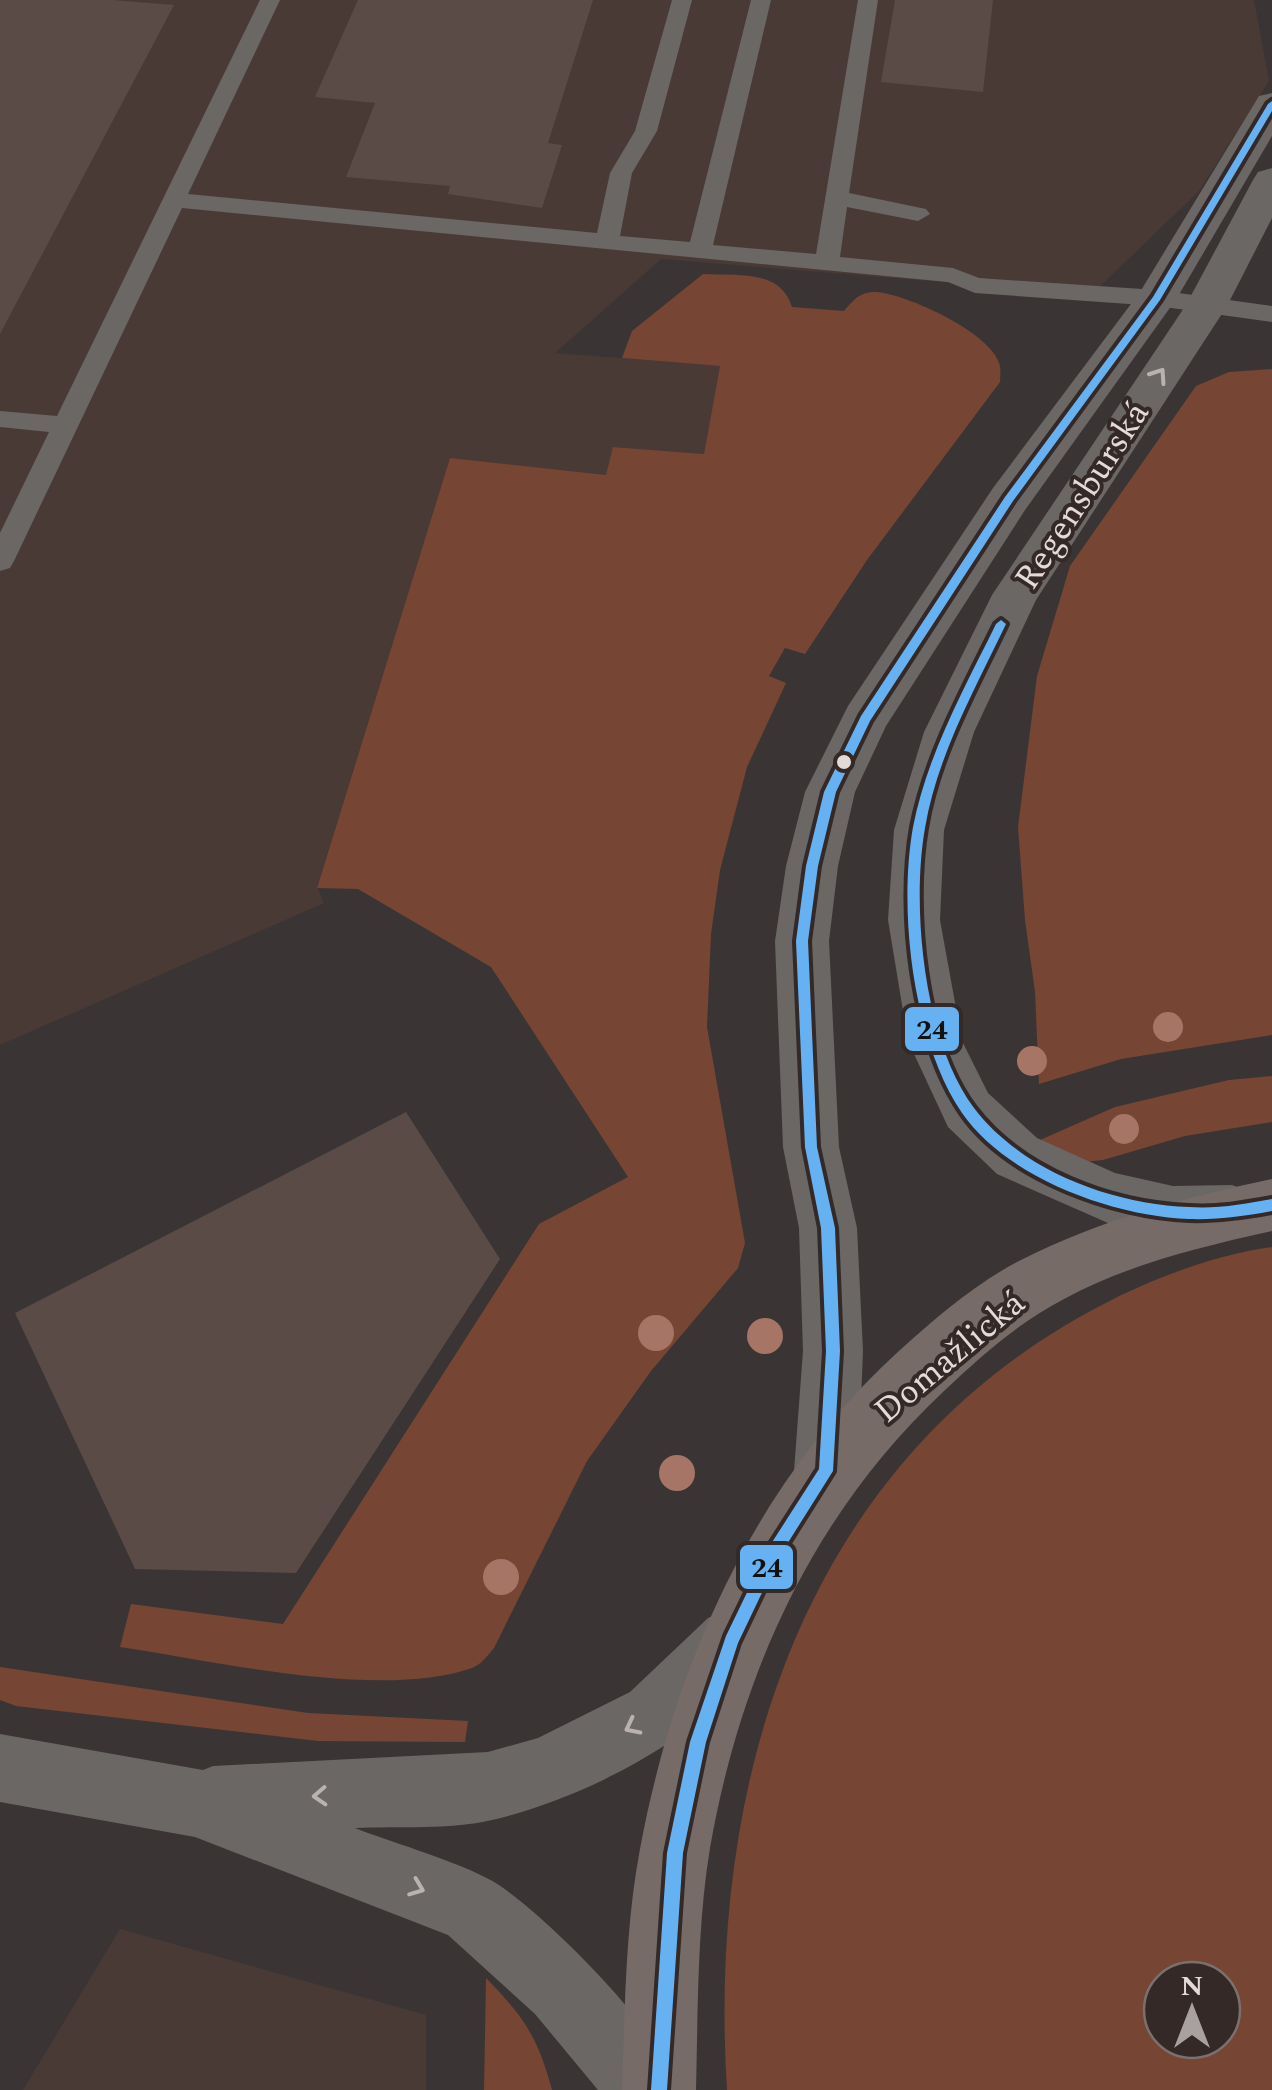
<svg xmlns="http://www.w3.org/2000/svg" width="1272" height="2090" viewBox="0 0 1272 2090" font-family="Spectral,serif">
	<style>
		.built { fill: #4a3a36 }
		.green { fill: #774534; fill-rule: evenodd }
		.building { fill: #5a4b46 }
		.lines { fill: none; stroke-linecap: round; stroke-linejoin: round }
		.lane { fill: #6b6765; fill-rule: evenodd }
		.secondary { fill: #6b6765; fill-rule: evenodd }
		.primary { fill: #776b67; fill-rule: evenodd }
		.bus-1-casing { stroke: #342926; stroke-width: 8 }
		.bus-1 { fill: #66b1f2; fill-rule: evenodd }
		.tree { fill: #a67566 }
		.oneway { stroke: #b9b2b0 }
		.bus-dot { fill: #e3dbd9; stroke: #342926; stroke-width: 4 }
		.labels { text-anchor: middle; stroke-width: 8; stroke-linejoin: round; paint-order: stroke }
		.street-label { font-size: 35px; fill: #e3dbd9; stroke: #342926 }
		.line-badge { stroke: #342926; stroke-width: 4 }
		.pale-badge-label { font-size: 28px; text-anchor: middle; font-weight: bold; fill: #111 }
	</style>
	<rect width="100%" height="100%" fill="#3a3534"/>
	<!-- built -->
	<path class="built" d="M0,0H1254L1269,81L1199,191L1092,294L661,259L555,353L720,366L704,454L614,447L607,475L450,458L317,887L324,903L0,1045Z
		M120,1929L426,2015V2090H23Z"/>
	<!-- green -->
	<path class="green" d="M703,274C739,276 780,269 792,307L844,311C853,300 861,291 876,292C907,294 994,334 1000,366C1001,372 1000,377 1000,382L867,560L805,654L785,648L769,676L786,683L747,767L720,870L711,934L707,1027L745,1243L738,1268L651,1371L587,1461L494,1648C488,1655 481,1665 472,1668C380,1700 216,1661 120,1647L131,1604L283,1624L539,1224L628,1177L491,967L358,889L317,888L450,458L606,475L613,447L704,454L720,366L622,358L632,331Z
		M1272,369V1035L1121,1059L1039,1084L1035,992L1025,920L1018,827L1037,676L1070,566L1196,386L1229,372Z
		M1272,1076V1122L1185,1136L1103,1160L1074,1163L1024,1147L1115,1107L1229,1080Z
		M1272,1247V2090H727C708,1794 795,1490 1061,1328C1123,1290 1200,1257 1272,1247ZM1162,1980H1222V2040H1162Z
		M0,1667L308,1713L468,1721L465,1742L318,1741L16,1706L0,1700Z
		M486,1978C524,2017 538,2037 552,2090H484Z"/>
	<!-- building -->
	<path class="building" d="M0,0H112L174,5L0,334Z
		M358,0H593L548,143L562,145L542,208L448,194L450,186L346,177L375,103L315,97Z
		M895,0H993L983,92L881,82Z
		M406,1112L500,1259L296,1573L135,1569L15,1313Z"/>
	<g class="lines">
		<!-- lane -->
		<path class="lane" d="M260,0H280L188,194L597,233L610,173L635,131L672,0H692L657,131L632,173L620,236L690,242L751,0H771L713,245L816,254L858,0H878L849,193L926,209L930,214L918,221L847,207L840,257L953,268L979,278L1157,290L1272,306V322L1157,306L975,293L948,282L182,208L14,561L10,568L0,571V533L49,432L0,427V411L57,416Z"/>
		<!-- secondary -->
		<path class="secondary" d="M1272,93V136L1177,298L1025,510L886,726L855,792L838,866L829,941L839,1147L857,1228L863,1351L858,1471L848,1493L826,1502L804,1493L794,1471L803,1351L799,1228L783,1147L775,941L786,866L805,792L848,706L993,488L1140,292L1259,96Z
			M1272,168V218L1227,306L1036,600L974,732L944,830L940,920L962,1041L988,1093L1037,1138L1115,1173L1173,1186L1232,1185L1253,1193L1261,1211L1253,1229L1232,1237L1173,1238L1108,1223L997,1174L948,1127L908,1041L888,920L894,830L924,732L992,595L1186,305L1253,180L1258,172Z
			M731,1608L754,1618L764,1641C728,1729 581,1800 492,1820C449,1830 399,1826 355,1828C393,1843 467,1864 499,1885C553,1922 659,2030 683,2090H598L535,2014L448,1935L195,1837L0,1802V1734L203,1770L213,1766L488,1752L538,1738L630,1692L708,1618Z"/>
		<!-- primary -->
		<path class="primary" d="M1272,1179V1231C1200,1247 1129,1264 1064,1299C1018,1323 981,1356 944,1391C813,1514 741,1672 710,1848C697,1927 698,2010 696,2090H622C625,2010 625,1928 640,1849C675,1660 757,1480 900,1350C938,1316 976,1283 1021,1260C1100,1220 1186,1197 1272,1179Z"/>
		<!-- bus-1 casing -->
		<g class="bus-1-casing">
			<path id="bus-1" d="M1272,101V111L1160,300L1013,501L870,721L836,792L818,866L808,941L817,1147L835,1228L840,1351L833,1471L779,1557L738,1643L706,1742L683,1853L667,2090H651L667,1853L690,1742L726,1636L769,1547L819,1469L826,1351L821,1228L805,1147L796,941L806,866L824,792L861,716L1005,497L1153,297L1268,104Z
				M1001,620L1006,624C975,689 937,756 925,828C911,908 924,1042 974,1108C1022,1171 1112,1204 1189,1207C1217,1209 1245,1204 1272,1199V1211C1245,1216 1217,1220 1189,1219C1113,1216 1007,1178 962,1113C913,1041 898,912 913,827C927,755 964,689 996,624Z"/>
		</g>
		<!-- bus-1 -->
		<use href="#bus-1" class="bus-1"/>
	</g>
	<!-- trees -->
	<g class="tree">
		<circle cx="1168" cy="1027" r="15"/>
		<circle cx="1032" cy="1061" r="15"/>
		<circle cx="1124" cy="1129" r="15"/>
		<circle cx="656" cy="1333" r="18"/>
		<circle cx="765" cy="1336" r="18"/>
		<circle cx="677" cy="1473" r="18"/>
		<circle cx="501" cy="1577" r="18"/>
	</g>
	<!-- one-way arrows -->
	<defs><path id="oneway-chevron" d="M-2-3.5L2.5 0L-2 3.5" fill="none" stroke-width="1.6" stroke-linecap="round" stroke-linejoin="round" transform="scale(2.5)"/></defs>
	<g class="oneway">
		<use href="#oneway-chevron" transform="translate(1159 375) rotate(-56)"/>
		<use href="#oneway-chevron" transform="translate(632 1727) rotate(153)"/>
		<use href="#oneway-chevron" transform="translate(320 1796) rotate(177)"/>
		<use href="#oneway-chevron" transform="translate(417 1888) rotate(21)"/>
	</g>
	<!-- markers -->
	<circle class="bus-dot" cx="844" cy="762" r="9"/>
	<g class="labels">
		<!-- street labels -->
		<g class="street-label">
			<text transform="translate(1081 495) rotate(-57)" y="12">Regensburská</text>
			<text transform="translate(949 1356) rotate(-40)" y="12">Domažlická</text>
		</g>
	</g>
	<g class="line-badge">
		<rect x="903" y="1005" width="58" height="48" rx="10" fill="#66b1f2"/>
		<rect x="738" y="1543" width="57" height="48" rx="10" fill="#66b1f2"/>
	</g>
	<g class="pale-badge-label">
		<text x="932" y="1039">24</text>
		<text x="767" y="1577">24</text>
	</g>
	<!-- north arrow -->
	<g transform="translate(1192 2010)"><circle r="48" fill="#342926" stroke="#7a706e" stroke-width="2.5"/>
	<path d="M0-8L18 38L0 25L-18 38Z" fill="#a8a19f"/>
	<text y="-15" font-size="28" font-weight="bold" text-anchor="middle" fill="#e3dbd9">N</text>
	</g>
</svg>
